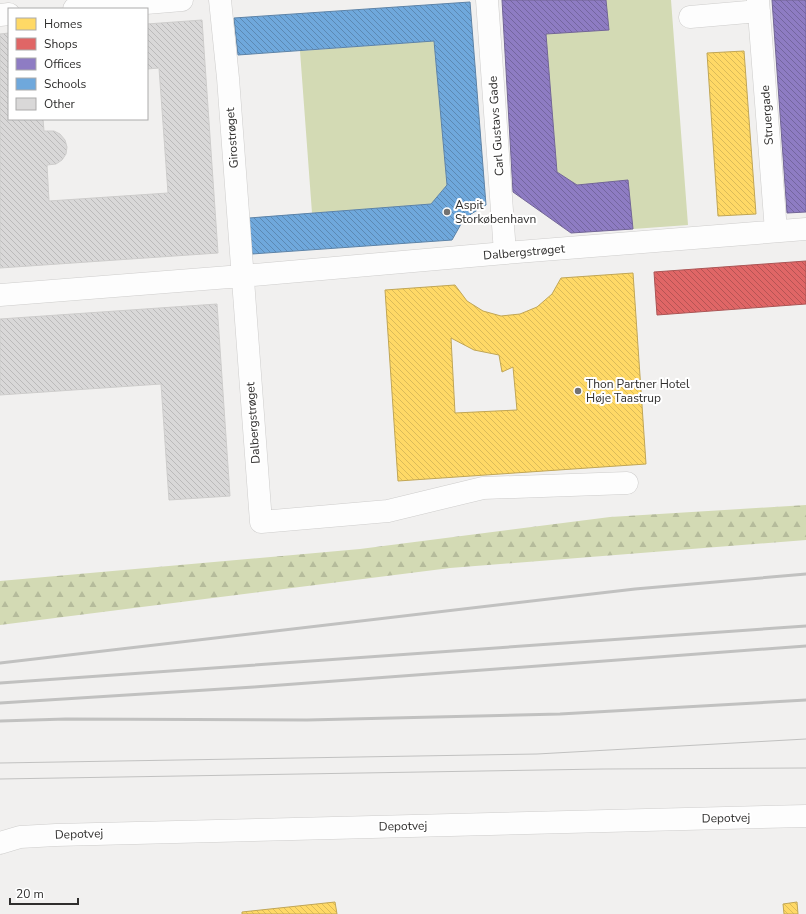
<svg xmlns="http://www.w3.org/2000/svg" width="806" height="914" viewBox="0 0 806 914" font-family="'Nunito Sans',sans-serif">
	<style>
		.grass { fill: #d3dab4 }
		.forest { fill: url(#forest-firs) }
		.homes { fill: url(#homes-back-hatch); stroke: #c1a655; fill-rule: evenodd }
		.shops { fill: url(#shops-back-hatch); stroke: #ab5555 }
		.offices { fill: url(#offices-back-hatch); stroke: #726596 }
		.schools { fill: url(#schools-back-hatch); stroke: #5c83a8 }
		.building { fill: url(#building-back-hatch); stroke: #cecdcc }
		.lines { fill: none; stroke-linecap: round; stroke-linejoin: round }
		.minor-casing { stroke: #cecdcc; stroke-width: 23 }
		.minor { stroke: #fdfdfd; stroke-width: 22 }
		.tram { stroke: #c1c1c0; stroke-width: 1 }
		.rail { stroke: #c1c1c0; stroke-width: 3 }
		.poi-dot { fill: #737271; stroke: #fff; stroke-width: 1.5 }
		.labels { text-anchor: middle; stroke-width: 4; stroke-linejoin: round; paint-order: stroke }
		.street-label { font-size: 12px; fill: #2f2e2d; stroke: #fff }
		.poi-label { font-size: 12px; fill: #2f2e2d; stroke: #fff; text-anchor: start }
	</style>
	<defs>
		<pattern id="forest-firs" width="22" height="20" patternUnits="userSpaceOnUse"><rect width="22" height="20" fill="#d3dab4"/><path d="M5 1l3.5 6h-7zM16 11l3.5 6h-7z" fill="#b5bb9b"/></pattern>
		<pattern id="homes-back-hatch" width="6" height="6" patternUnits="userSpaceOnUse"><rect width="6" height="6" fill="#ffd966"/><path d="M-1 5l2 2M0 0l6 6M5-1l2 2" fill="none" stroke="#dbbb59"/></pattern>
		<pattern id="shops-back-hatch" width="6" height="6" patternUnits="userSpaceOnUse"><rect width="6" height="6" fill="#e06666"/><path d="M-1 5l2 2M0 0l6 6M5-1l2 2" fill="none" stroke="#b65454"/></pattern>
		<pattern id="offices-back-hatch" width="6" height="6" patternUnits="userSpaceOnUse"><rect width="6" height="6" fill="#8e7cc3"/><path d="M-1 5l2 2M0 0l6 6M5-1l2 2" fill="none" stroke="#74669f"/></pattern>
		<pattern id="schools-back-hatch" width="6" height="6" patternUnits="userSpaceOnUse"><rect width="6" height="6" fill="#6fa8dc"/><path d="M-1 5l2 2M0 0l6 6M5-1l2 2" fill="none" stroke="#5c89b3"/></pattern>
		<pattern id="building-back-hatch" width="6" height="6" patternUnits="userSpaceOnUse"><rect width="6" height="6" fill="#d9d8d8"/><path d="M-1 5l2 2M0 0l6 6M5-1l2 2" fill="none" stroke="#bbbaba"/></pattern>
	</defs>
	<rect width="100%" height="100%" fill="#f1f0ef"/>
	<!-- grass -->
	<path class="grass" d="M606,0H671L688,225L633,229L628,180L577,185L557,172L546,34L609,30Z
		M434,41L447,185L431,204L312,213L300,51Z"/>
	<!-- forest -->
	<path class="forest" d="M806,505V540L450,568L0,625V581L360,549L610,517Z"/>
	<!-- homes -->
	<path class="homes" d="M744,51L756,214L718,216L707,53Z
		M633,273L646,464L398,481L385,290L455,285L467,301L483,311L501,316L520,314L537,307L552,294L561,278ZM451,338L474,350L499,355L502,372L513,367L517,410L455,413Z
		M335,902L337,914H242V912Z
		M797,902L798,914H784L783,904Z"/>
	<!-- shops -->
	<path class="shops" d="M806,261V304L657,315L654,272Z"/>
	<!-- offices -->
	<path class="offices" d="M502,0H606L609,30L546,34L557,172L577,185L628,180L633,229L571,233L513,192Z
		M772,0H806V212L787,213Z"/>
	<!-- schools -->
	<path class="schools" d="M470,2L486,205L471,214L461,224L452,240L252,254L249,218L431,204L447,185L434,41L238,55L234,18Z"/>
	<!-- building -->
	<path class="building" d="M202,20L218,253L0,268V34L9,33V119H43L44,131H54L60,134L65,140L67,147L66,154L62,160L56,164L47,165L49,201L168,193L159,68L147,69V24Z
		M217,304L230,496L169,500L161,384L0,395V319Z"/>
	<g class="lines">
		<!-- minor casing -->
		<g class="minor-casing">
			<path id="minor" d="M220,0L228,78L261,522L388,511L483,488L627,483
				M487,0L505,253
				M758,0L776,231
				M74,9L182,0
				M0,15L9,14
				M690,17L759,11
				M0,295L242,276L505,253L806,229
				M0,843L20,837L56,835L806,816"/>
		</g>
		<!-- minor -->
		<use href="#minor" class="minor"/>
		<!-- tram -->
		<path class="tram" d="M0,763L537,754L806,739
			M0,779L603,769L806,768"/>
		<!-- rail -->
		<path class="rail" d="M0,663L635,589L806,574
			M0,683L806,626
			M0,703L254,687L806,646
			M0,721L66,719L307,720L560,714L806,700"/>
	</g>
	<!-- markers -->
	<g class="poi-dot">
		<circle cx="447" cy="212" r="4"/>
		<circle cx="578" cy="391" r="4"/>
	</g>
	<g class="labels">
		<!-- street labels -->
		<g class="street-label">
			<text transform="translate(767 115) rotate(-94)" y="4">Struergade</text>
			<text transform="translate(496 126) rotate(-94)" y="4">Carl Gustavs Gade</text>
			<text transform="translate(232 138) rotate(-94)" y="4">Girostrøget</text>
			<text transform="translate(524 252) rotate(-5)" y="4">Dalbergstrøget</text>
			<text transform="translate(253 423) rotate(-94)" y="4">Dalbergstrøget</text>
			<text transform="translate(726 818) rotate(-1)" y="4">Depotvej</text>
			<text transform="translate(403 826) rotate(-1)" y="4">Depotvej</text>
			<text transform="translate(79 834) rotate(-2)" y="4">Depotvej</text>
		</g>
		<!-- poi labels -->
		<g class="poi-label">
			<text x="455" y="209">Aspit<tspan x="455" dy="14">Storkøbenhavn</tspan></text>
			<text x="586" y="388">Thon Partner Hotel<tspan x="586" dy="14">Høje Taastrup</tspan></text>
		</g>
	</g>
	<!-- legend -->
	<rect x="8" y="8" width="140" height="112" fill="#ffffff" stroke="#acabab"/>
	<rect x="16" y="18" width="20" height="12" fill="#ffd966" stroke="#acabab"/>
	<text x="44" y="28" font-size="12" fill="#2f2e2d">Homes</text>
	<rect x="16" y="38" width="20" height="12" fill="#e06666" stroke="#acabab"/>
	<text x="44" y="48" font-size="12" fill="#2f2e2d">Shops</text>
	<rect x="16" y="58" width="20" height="12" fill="#8e7cc3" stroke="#acabab"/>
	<text x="44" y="68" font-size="12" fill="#2f2e2d">Offices</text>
	<rect x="16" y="78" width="20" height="12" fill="#6fa8dc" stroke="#acabab"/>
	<text x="44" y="88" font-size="12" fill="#2f2e2d">Schools</text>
	<rect x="16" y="98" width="20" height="12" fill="#d9d8d8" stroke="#acabab"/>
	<text x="44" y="108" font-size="12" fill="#2f2e2d">Other</text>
	<!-- scale -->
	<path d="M10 898v6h68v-6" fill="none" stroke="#2f2e2d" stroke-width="2"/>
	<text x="16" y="898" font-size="12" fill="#2f2e2d" stroke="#ffffff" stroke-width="3" paint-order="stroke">20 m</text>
</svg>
